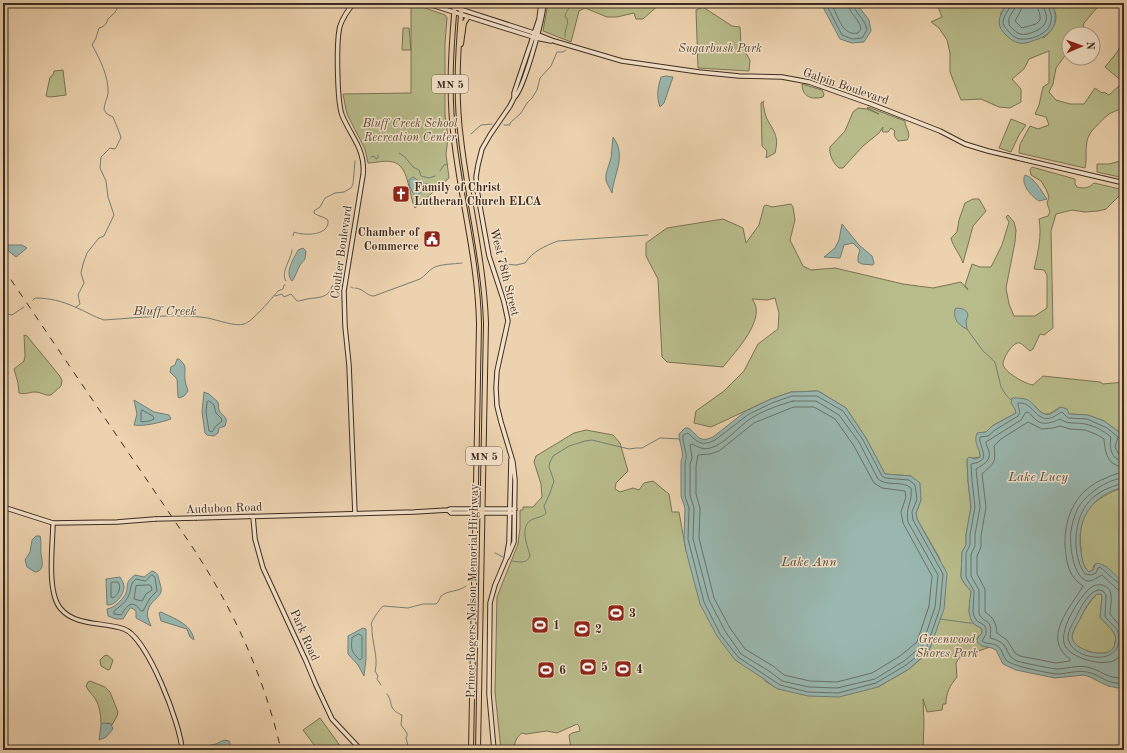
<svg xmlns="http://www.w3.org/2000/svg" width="1127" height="753" viewBox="0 0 1127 753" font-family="'Old Standard TT',serif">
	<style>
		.green { fill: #b8bb8a; stroke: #7a7456 }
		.water { fill: #99b7af; stroke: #747f76; fill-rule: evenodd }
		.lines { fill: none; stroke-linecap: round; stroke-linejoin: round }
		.shore { stroke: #6a7268; stroke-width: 1 }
		.stream { stroke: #747f76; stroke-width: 1 }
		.secondary-casing { stroke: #3c2c21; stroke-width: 5.5 }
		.primary-casing { stroke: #3c2c21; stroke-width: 6 }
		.secondary { stroke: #f3e2ca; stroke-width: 3.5 }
		.primary { stroke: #ecd2ae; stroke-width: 4 }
		.rail { stroke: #3c2c21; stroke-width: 1; stroke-dasharray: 7 7; stroke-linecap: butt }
		.secondary-bridge-casing { stroke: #3c2c21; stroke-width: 5.5; stroke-linecap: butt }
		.secondary-bridge { stroke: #f3e2ca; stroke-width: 3.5 }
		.labels { text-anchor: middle; stroke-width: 3; stroke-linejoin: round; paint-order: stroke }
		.shield { fill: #f3e2ca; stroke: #736354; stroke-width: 1 }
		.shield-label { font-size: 11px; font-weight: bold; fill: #3c2c21 }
		.park-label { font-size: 12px; font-style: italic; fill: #554936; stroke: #f3e2ca }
		.street-label { font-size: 12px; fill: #3c2c21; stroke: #f3e2ca }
		.poi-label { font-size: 12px; font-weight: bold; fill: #3c2c21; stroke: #f3e2ca; text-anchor: start }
		.water-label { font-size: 13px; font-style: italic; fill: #4f483d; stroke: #f3e2ca }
	</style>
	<rect width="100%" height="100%" fill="#ecd2ae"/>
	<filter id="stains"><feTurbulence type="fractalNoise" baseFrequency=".005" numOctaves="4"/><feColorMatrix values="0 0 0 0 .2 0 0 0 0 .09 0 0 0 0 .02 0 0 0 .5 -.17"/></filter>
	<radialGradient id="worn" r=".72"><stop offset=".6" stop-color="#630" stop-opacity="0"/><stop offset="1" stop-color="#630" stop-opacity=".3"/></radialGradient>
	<!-- green -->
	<path class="green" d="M411,3L445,15L447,18L445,43V115L448,137L446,154L449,178L415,208C409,196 409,169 396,163C388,159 376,163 368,163L365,149L347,114L343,94L411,93Z
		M548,3H661L643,19H636L634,13L617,17H607L585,8L579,11L571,42L543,31Z
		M937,3H1008L1000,14L1044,38C1056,26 1060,18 1051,3H1101L1084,23L1082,34H1069V50L1056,68L1053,84L1049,92L1056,100L1070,104H1084L1095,88L1102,93L1104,92L1109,95L1119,86L1124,91C1124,95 1125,100 1124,104C1122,110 1114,111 1109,114C1103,119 1096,126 1091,132C1083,143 1088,156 1085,168L1019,153L1020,144L1030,126L1038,129L1049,125L1046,117L1035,114L1039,105L1043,87L1049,83V51L1029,59L1024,69L1012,79L1021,89V102L1010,108L999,107L981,99L961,100L950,72V53L947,40L939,28L931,22L942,17L938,7Z
		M703,7L732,26L740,27L741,45L750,60L749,71L698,68L696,10Z
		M403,28H409L411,50H402Z
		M1124,35V83L1105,67L1118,51Z
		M63,70L66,95L51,97L46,96L50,77L53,75L54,71Z
		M802,84L822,90L824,94L823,97C812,100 802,97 802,84Z
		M764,101L763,103C764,109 765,114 767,119C775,133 779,137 775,153L766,158L767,151L762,146L761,103Z
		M868,107L905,121C905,128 912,134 907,140L898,141L895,137L894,134L895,131L891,128L888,132H883L882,131L883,127L879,133L863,146L843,168H839C833,163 829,155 830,147L845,131L853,112L858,108L867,109L879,114L867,108Z
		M1011,119L1026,125L1019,135L1011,152L999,148Z
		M1124,160V178L1097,172V164H1109Z
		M1032,167L1075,179V184L1077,187C1084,189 1089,188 1094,183L1124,190V194L1118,197L1106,209L1098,211L1085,212L1072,210L1056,214L1051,231L1053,328L1044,335L1040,334L1033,349L1030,351C1027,349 1023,344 1020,343C1013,341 1003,358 1003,364C1004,372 1025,384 1033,385L1043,376L1100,382L1103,384L1124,382V453L1121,451L1119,445L1123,435L1104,421L1088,415L1069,414L1060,407C1048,415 1045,418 1035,406L1015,409L1016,413L992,426L986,432L979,433L980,457L967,459L968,481L971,507L966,535V545L962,552L961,577L964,583L971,591L969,611L974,624L982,629V633L978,637L986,647H990L959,658L956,663L957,677C950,686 946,692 946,704H943L942,710L927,712L923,699L924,723L923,750H571L569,735L572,733L580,731L579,726L577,724L557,733L547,731L526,734L522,733C516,737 515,743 513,750H501L495,692L497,597L518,544L520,528V510H523V507H533L542,497L541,484L534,462L536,456L574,433L586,430L613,435L620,443L628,471L616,483L615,489L620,492L633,488L639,490L644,483L653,481L669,494L672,512H679L686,551L764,679L765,681L778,689L878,687L909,669L923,657L940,559L917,519L916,513L921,500L911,476L885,474L866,438L846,408L818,391L791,392L771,399L711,427L694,423L696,411L724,391L744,371L758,344L778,329L779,313L775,298L767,300L752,299C768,318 735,352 723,367L667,362L662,357L658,279L646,256V243L667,228L723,219L743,228L746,243L759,225L764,206L766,205L772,207L791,204L793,207L795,220L790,240L803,266L811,270L835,268L903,284L933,288L961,282L968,290L965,285L972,264L980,267H991L1002,245L1009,222L1006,217L1008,215L1014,222L1016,230L1015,242L1006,288L1009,304L1014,316H1035L1047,308V275L1044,270L1034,269C1038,252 1042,236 1039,219L1048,216L1050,212L1047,203L1049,197L1046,189L1041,181L1031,175L1030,170Z
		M973,199H979L986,211L973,226L963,263C960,254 953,247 951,238L957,232L959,220L965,203Z
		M24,335L27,336L59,375L62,380L61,386L51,395C45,396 41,392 35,392C29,392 24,395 19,393L18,383L14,369L24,361L25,356Z
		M1124,487V583L1094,565L1093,570L1089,572C1083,567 1081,557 1081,549C1077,512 1092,499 1124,487Z
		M1097,594H1101L1102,597L1100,617C1104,623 1111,627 1114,633C1116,636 1116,640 1115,642C1115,663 1071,651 1072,636C1073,630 1077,624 1080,619C1084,610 1090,601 1097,594Z
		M107,655L113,660L110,669L108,670L101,666L100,660L104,656Z
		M90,681L105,687L110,692L118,712L117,716L112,725L109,723L102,724L101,725C101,717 100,707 96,700C93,695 89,692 86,686L88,682Z
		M320,718L341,747L337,750H318L303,730Z"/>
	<!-- water -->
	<path class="water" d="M824,3H856L869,20L871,31L864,42L852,43L840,39L824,9Z
		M1008,3H1051C1061,21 1053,35 1035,40C1030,42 1024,44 1019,43C1014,42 1010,39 1006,35C994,24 1000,14 1008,3Z
		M666,76L673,77L664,103L660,107C656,96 658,87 661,77Z
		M613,137C627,156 614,173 612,193L606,181V174L611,158Z
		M1025,175C1035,178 1041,191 1047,199L1039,201C1032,197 1020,184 1025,175Z
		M413,177L422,183L430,184L417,196H415C412,192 408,185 409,180Z
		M842,224L859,245L872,256L874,263L873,265L862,264L858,262V256L860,250L853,243L844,245L840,258L824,257L835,248L839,240Z
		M7,245H22L27,248L16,257L6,249L5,247Z
		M303,248L306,251L305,259L300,265L294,278L292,281C284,272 294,259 298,250Z
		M957,308L963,309L967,312L968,315L966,321L967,329C958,325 953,319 955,309Z
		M177,359H179C188,367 184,368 185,379C185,383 187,387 188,391L184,396L179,398L178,397L177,379L170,372L171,367L175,365Z
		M818,391L846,408L866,438L885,474L911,476L920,483L921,500L916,513L917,519L947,573L944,609L929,651L909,669L878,687L839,697L808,696L778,689L773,686L764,679L735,660L717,636L700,604L686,551L684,539L685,508L681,496V461C685,454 679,443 679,434L685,428H688C698,434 698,444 713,437L746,411L771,399L791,392Z
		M204,392L209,394L218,402C219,405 218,407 219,410C222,417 229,415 225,426L219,428L218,433L214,436L207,435L205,433L202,412Z
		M1012,398C1016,398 1021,398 1025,399C1035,401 1039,418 1051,414C1054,412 1058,409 1061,407L1067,409L1069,414L1088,415L1104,421L1123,435V440L1119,445L1121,451L1124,453V487C1117,489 1110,491 1104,495C1084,508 1077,529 1081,552C1082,559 1083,567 1089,572L1093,570L1096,563C1108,564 1115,576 1124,583V687L1118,688L1108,686L1090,677L1084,675L1055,678L1016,670L1003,664L996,650L992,648L982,646L977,642V639L982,633V629C980,627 976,626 974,624C966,616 970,601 971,591L964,583L961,577L962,552L966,545V535L971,507L968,481L967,459L969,457L975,459L980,457C980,447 973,444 977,433L986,432L992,426L1016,413L1015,409L1011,403ZM1097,594H1101L1102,597L1100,617C1104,623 1111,627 1114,633C1116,636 1116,640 1115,642C1115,663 1071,651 1072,636C1073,630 1077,624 1080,619C1084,610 1089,601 1097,594Z
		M134,400L154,412L169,415L171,419C162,422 143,427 134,425L137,414Z
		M36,536H40C42,542 40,548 41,553C42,561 45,571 35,572L27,567L25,560L30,552L32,540Z
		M152,571C158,573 158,575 159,580C160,584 162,589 161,592C158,599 150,602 148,610C146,615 149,621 151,626L136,618V611L132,608H130L123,619H116L108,616L107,609C114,608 121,601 125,595C130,585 123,584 135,575L144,577Z
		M120,577C122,581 124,583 124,587C124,595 115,606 107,605L106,579Z
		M161,612C173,618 192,624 194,640L190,637L187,629L161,621L159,613Z
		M363,628L366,629V659L364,676L358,665L348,654V636Z
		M104,723L111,724L113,729L106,737L99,740L101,725Z
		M224,740L229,741L231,746L230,747L214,750H193L195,748L216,744Z"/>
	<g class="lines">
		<!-- shore -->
		<path class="shore" d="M828,3V8L842,35L852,39L862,38L867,30C865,18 854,13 853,3
			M833,3V7C839,19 843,36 858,33L861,29C860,19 849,14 848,3
			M1011,3C1010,11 1003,14 1003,23C1004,27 1007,30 1010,33C1013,36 1017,39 1021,39C1032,40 1050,33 1051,21C1053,14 1048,10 1048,3
			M1016,3C1016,11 1007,15 1009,23C1009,26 1010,26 1012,28C1014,30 1017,33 1020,34C1028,36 1044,29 1046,21C1048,14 1043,10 1043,3
			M1022,3L1021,10L1015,21L1022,28L1036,24L1040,20C1041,14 1037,9 1037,3
			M792,396H817L843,411L863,440L882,476L885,478L909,480L915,485L917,499L912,512L913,520L943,574L940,608L926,649L906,665L876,683L838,693L808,692L780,685L738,657L720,634L704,602L688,539L689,508L685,496V463C689,453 682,445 683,435L688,433C697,442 702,447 715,440L749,414L772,403Z
			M209,401L214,405L216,413L221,418L222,421L216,426L212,432L209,431L206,412L207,402Z
			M793,401H816L839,415L859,442L878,479C887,487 902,480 911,488C913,502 905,507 908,522L938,575L935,607L922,646L904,661L875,679L837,688L809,687L782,681L769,671L741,654L725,631L709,600L693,539L694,508L690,495V464L692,458L690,445L692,444C698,447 703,450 710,448C724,445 738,427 750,419C762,411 779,405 793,401Z
			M794,407H814L835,419L854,446L874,483L882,488L905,491L906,497L901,512L903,523L932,576L929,606L917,642L900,656L872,673L837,682L810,681L784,675L773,666L745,649L730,628L714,598L699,538L700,508L696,494V466L698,455L710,454L719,451L754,423Z
			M142,410L153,416L154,419L149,421L141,422V412Z
			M1124,456L1118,453L1115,447L1118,437L1107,428L1087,419L1068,418L1062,412C1058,413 1055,417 1051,418C1035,422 1033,401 1018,403C1017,407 1022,411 1018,416L995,430L988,436L980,437C978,444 989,457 980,461C978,463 974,463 971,464L972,480L975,507L970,535V545L966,553V577L974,591L973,611L974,616L977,621L984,625L986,628V634L982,641C987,645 993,642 999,647C1002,650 1003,656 1006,660C1011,666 1048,673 1056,674C1066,674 1077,670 1087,672C1102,675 1106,685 1124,683
			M1124,461C1111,460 1109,448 1111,437C1104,431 1095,426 1085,424C1076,422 1068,425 1060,419C1051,423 1041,427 1033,417C1030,414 1030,412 1026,412L1021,420L986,442C986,445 988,448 989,451C991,462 983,464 976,469L980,507L975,535V546L971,554V576L979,590V614C985,625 993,617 990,638C995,639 1000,641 1004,645C1009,652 1008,657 1017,661C1023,663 1049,668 1056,669C1067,669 1076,665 1087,667C1102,670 1106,679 1124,678
			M1124,467C1107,466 1105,452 1104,439L1098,435L1085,430L1070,429L1060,426L1053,428L1042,429L1028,422L1001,439L994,446C996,463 995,462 982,474L986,507L981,536V547L977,556V574L985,589V612C994,618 996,623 997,633L1007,640L1015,653L1020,656L1056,663L1070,661V659C1041,638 1071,607 1083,586C1079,583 1075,580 1072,575C1067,567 1066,555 1065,546C1064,515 1077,489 1106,478C1112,475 1118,473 1124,472
			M1124,478C1107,479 1084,495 1077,510C1074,517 1072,524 1071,531C1069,543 1073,579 1088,581C1093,581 1098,577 1102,575L1117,589L1124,591
			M1124,483C1119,484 1114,486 1109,488C1083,498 1075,521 1076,547C1077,556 1079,566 1085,574L1091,575L1096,573L1098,568L1100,567C1106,572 1119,585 1124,586
			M152,575L155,577L157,591L150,598L143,611H141C132,598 127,606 121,615L114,614V611C119,607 125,603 128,597C132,590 129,584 136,579L145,581Z
			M113,582H118C122,588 118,595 113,598L111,597V583Z
			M149,585L151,586L152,590L146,594L142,601L134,599L136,586Z
			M1098,590L1103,591L1106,595L1105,616C1108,622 1116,626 1118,632C1127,670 1067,660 1068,636C1069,628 1075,620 1078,613C1082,605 1089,592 1098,590Z
			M359,634L362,636V658L360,660C351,652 351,650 352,638Z
			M1124,635L1121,627L1110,614C1110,605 1116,588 1102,585C1096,584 1092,586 1088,590C1078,600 1058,631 1065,646C1072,658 1100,666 1113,661C1119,659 1122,653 1124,647"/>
		<!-- stream -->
		<path class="stream" d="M565,37C564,30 569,25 567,18L565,17C565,12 570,8 571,3
			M504,125H510V123L521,113L527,103L532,98L537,90L540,78L551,66L557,52H563L566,50
			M471,134L481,125L492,124
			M399,153L405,157L413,167L419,170L421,176L429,178L435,176
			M371,157L374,156L376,159L378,158V155
			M440,171L444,165L448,164
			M293,236L294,232C304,236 330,236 328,220C323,216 319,217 314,213V211L320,207L325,198L335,193L344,192L351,188L353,184L355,161
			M503,264L516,265L525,263C533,251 545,246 558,241L648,235
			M286,281C280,273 291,260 292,250
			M351,287L353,288
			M355,288C363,288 366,296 374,296L420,279C425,276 428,271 433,268C439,264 455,264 462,263
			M275,296L282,294L284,297L291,294L297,301C301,301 303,300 307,299C318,297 328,299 332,286H341
			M33,300L35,298C49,298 62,301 75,307C85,311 94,317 104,320C136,318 177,313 208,318C217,320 236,327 244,324C252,322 272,298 278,291L283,289L284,285H285
			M76,307L80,304L78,295L84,283L81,273L83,264L87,253L99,238L104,236L114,215L108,197L106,181L100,168L101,157L110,148L115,149C118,145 118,142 121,138C120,133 115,122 113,117L107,114L104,110C104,104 107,99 108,94C109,77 100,59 92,45L96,38L99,28C109,25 105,21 110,17C116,12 117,10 119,3
			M3,313L12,315L24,307
			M967,329L983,351L995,362L1001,387L1006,395L1011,400
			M495,553L503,557
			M512,561C519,562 527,564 530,556C528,546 519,528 531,520C536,517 542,518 546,513L544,506L550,493L554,481L549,467L550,462L553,456L569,446L585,441L592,440L629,449L636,448H642L660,438L680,439
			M940,619L969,623H973
			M381,685L377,679L378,676L375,671C379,657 371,641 372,626L371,625C372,620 379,610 383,606L408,608L423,604H436C439,602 439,599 441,596C448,590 459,592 466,586
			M387,694C394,703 387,709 402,715L401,725L407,733V736L406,738L409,750"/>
		<!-- secondary casing -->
		<g class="secondary-casing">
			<path id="secondary" d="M354,3C348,10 343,17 340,26C336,41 337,101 342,115C351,137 366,150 363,175L344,291L345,326L349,365L355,514
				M425,3L536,38L551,41
				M441,3L534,33L554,41L622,61L699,72L739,76L782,77L809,82L871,104L940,131L965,144L988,151L1124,183
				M514,98C524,89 543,19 544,3
				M3,507L53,523L117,522L155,519
				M448,510L451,513H512
				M253,517L255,539L263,568L306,661L316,685L332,719L361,750
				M197,518L414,512L448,510L450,509H515
				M53,523C53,544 46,593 61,609C75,626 104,622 124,629C147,637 181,725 182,750
				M506,559L508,556L514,542L515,480L513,462L501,422L497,406L496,388L497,371L508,321L504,302L489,256L477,190L476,177L478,165L482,149L490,135L510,106L514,98V93L539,19L541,3
				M494,750L489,694L490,603L495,585L506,559L509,542L511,459"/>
		</g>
		<!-- primary casing -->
		<g class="primary-casing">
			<path id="primary" d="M455,3C451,49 448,94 454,140C461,201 478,262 479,324L471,750
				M462,3C458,49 455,94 461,139C468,201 484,261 486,323L478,750
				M444,4L449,3
				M461,44L464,23L468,17"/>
		</g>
		<!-- secondary -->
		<use href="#secondary" class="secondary"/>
		<!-- primary -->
		<use href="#primary" class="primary"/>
		<!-- rail -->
		<path class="rail" d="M3,268L191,545C233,608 264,676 281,750"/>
		<!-- secondary-bridge casing -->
		<g class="secondary-bridge-casing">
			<path id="secondary-bridge" d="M155,519L197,518"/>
		</g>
		<!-- secondary-bridge -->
		<use href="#secondary-bridge" class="secondary-bridge"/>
	</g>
	<!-- icons -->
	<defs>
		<g id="church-square" transform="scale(0.9)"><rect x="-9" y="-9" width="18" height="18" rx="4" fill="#8f2418" stroke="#f3e2ca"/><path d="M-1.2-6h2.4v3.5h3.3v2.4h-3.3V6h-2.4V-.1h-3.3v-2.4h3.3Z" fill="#fff"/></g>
		<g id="civic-square" transform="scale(0.9)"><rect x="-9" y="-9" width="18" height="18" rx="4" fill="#8f2418" stroke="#f3e2ca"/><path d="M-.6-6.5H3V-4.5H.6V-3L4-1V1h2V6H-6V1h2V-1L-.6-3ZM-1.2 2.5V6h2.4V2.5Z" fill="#fff"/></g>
		<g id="stadium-square" transform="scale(0.9)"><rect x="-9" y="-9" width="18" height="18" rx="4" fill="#8f2418" stroke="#f3e2ca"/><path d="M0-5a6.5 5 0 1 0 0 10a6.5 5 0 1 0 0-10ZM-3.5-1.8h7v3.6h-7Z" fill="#fff"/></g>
	</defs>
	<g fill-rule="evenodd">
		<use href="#church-square" x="401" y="194"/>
		<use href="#civic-square" x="432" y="239"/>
		<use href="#stadium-square" x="616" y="613"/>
		<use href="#stadium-square" x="540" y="625"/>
		<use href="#stadium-square" x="582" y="629"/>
		<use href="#stadium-square" x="588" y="667"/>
		<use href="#stadium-square" x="623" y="669"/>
		<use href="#stadium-square" x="546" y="670"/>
	</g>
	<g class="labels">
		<!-- shield labels -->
		<g class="shield">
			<rect x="432" y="75" width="36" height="18" rx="3"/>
			<rect x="466" y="447" width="36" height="18" rx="3"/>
		</g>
		<g class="shield-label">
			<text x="450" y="88">MN 5</text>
			<text x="484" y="460">MN 5</text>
		</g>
		<!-- park labels -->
		<g class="park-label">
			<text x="720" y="52">Sugarbush Park</text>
			<text x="410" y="127">Bluff Creek School<tspan x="410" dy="14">Recreation Center</tspan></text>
			<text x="947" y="643">Greenwood<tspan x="947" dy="14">Shores Park</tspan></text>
		</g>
		<!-- street labels -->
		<g class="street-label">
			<text transform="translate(846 86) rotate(19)" y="4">Galpin Boulevard</text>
			<text transform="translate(341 252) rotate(-82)" y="4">Coulter Boulevard</text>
			<text transform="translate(505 272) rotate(76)" y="4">West 78th Street</text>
			<text transform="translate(224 508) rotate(-2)" y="4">Audubon Road</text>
			<text transform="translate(472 591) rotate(-89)" y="4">Prince Rogers Nelson Memorial Highway</text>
			<text transform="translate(305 635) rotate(66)" y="4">Park Road</text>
		</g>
		<!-- poi labels -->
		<g class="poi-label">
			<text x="414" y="191">Family of Christ<tspan x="414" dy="14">Lutheran Church ELCA</tspan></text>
			<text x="419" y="236" text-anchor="end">Chamber of<tspan x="419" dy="14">Commerce</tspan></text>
			<text x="629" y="617">3</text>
			<text x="553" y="629">1</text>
			<text x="595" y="633">2</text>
			<text x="601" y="671">5</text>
			<text x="636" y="673">4</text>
			<text x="559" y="674">6</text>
		</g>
		<!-- water labels -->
		<g class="water-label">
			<text x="165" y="315">Bluff Creek</text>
			<text x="1038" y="481">Lake Lucy</text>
			<text x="809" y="566">Lake Ann</text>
		</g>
	</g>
	<!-- margin -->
	<rect width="1127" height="753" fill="none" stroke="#ecd2ae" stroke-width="16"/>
	<rect x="4" y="4" width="1119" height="745" fill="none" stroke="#3c2c21" stroke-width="2"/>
	<rect x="8" y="8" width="1111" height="737" fill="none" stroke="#3c2c21"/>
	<!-- north arrow -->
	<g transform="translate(1081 46) rotate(88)"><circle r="19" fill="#f3e2ca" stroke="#aa9986"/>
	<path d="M0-3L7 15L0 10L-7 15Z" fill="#8f2418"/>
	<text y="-6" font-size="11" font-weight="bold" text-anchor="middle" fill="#3c2c21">N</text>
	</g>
	<rect width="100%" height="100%" filter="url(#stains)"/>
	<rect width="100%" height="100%" fill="url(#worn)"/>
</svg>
